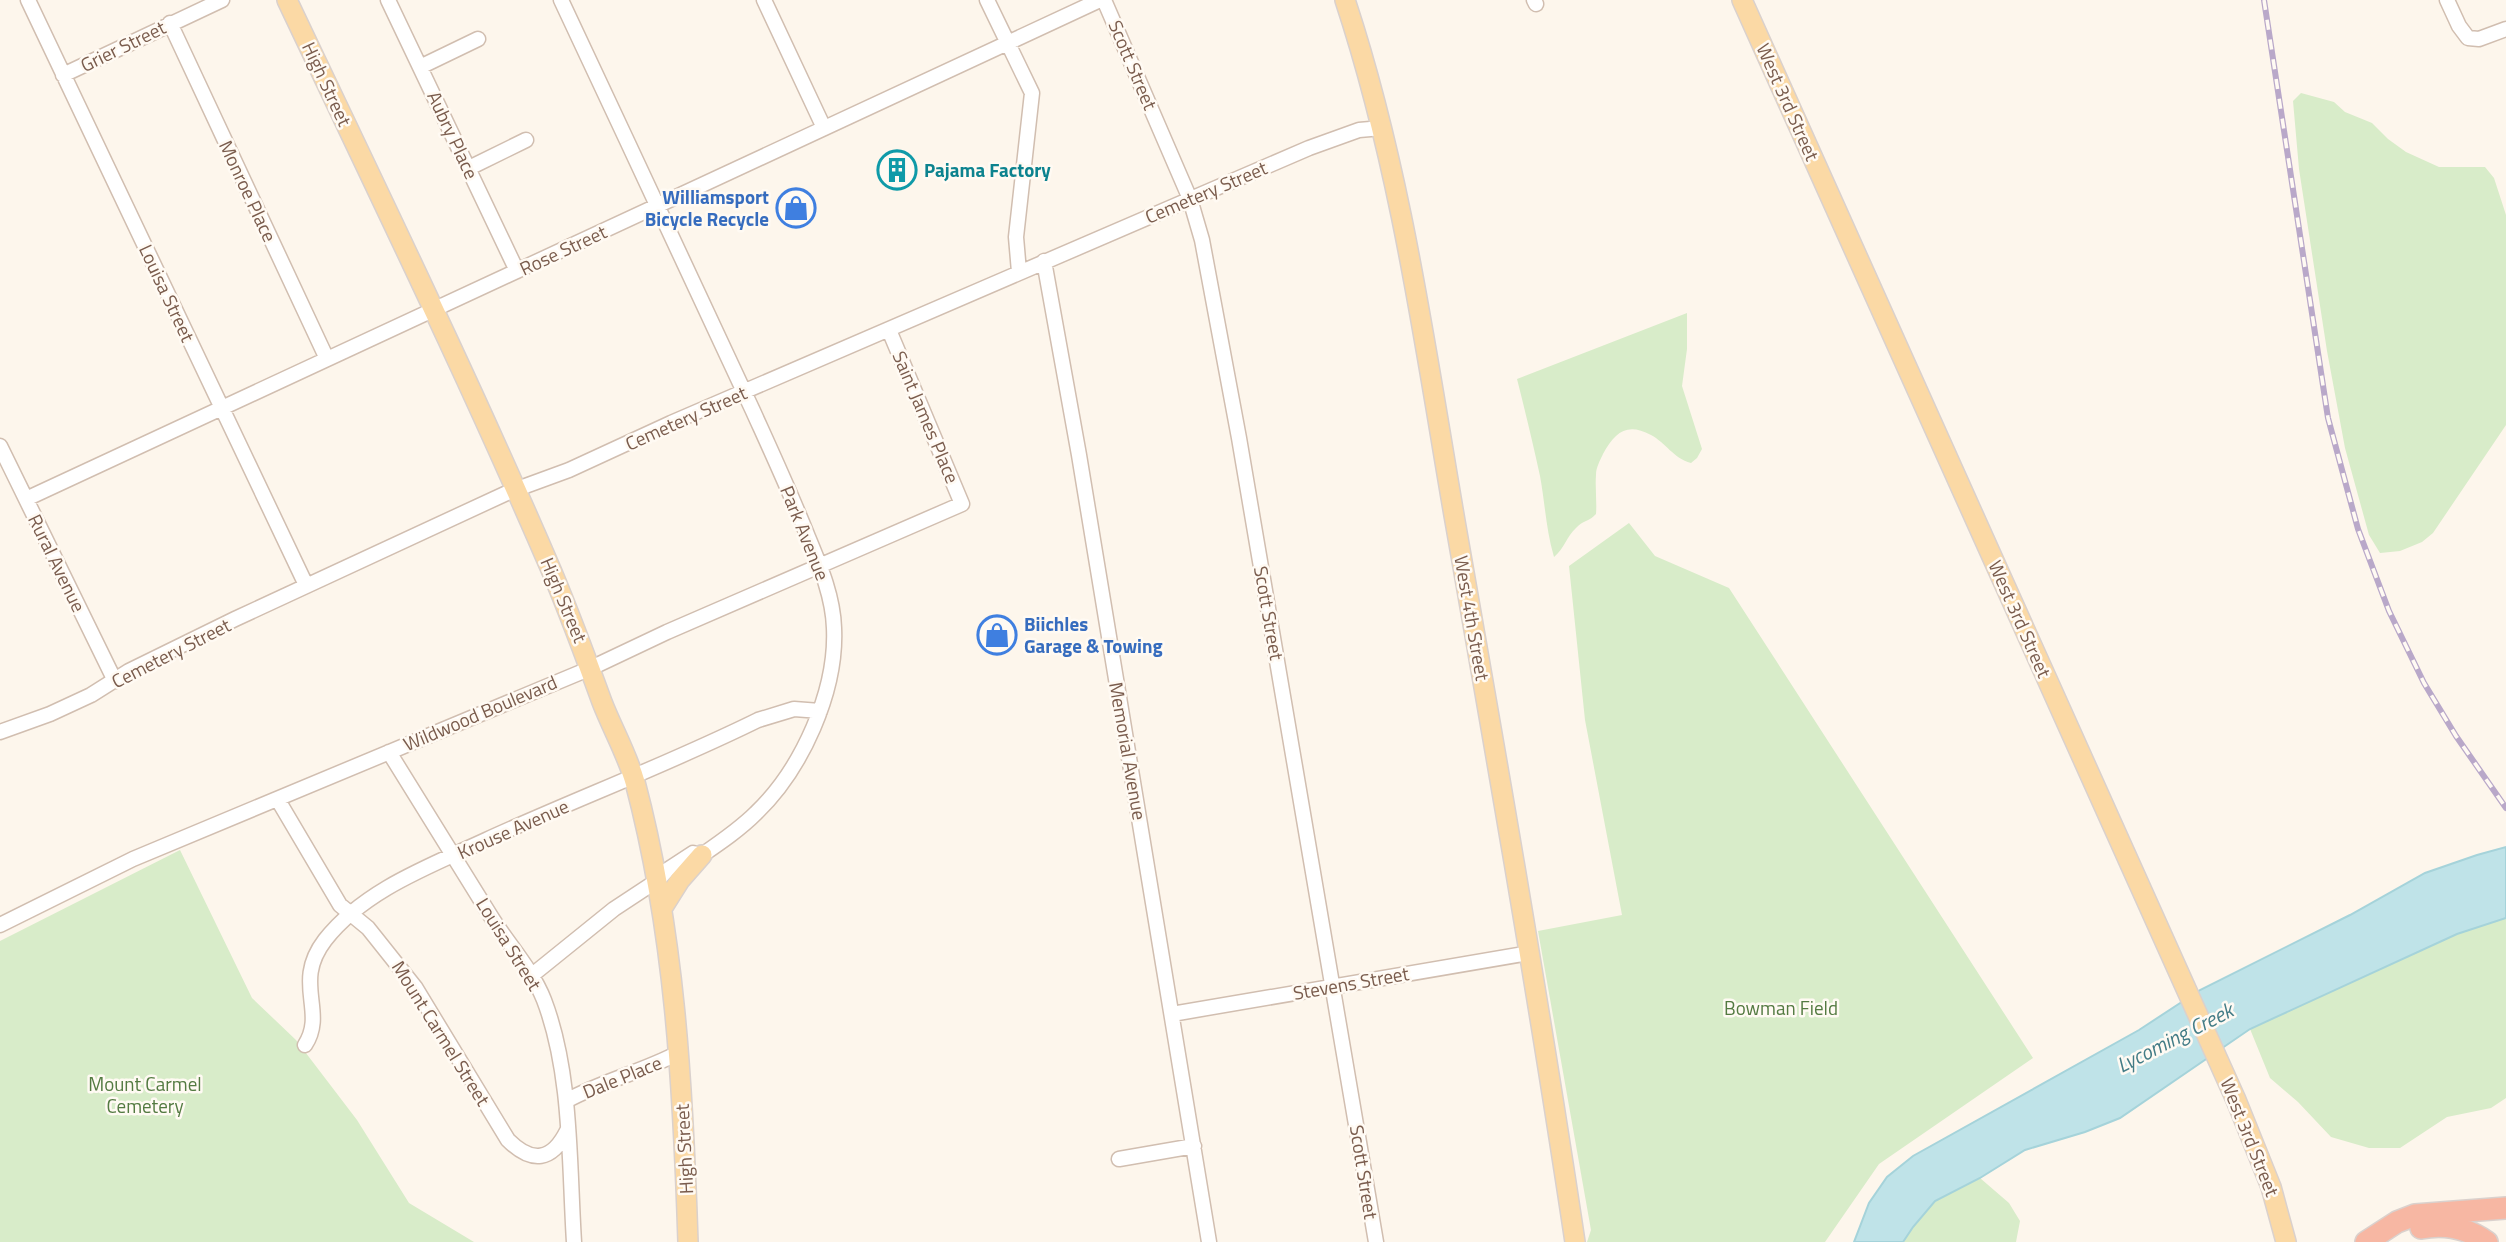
<svg xmlns="http://www.w3.org/2000/svg" width="2506" height="1242" viewBox="0 0 2506 1242" font-family="'Titillium Web',sans-serif">
	<style>
		.green { fill: #d8ecc9 }
		.water { fill: #bfe3e8; stroke: #a5d3da; stroke-width: 2 }
		.lines { fill: none; stroke-linecap: round; stroke-linejoin: round }
		.minor-casing { stroke: #d1beb0; stroke-width: 17 }
		.major-casing { stroke: #dad1cd; stroke-width: 22 }
		.highway-casing { stroke: #dad1cd; stroke-width: 24 }
		.minor { stroke: #fff; stroke-width: 14 }
		.major { stroke: #fbd9a5; stroke-width: 19 }
		.highway { stroke: #f7b7a3; stroke-width: 21 }
		.rail-casing { stroke: #b9a8c9; stroke-width: 6 }
		.rail { stroke: #fffaf3; stroke-width: 3.5; stroke-dasharray: 10; stroke-linecap: butt }
		.labels { text-anchor: middle; stroke-width: 5; stroke-linejoin: round; paint-order: stroke }
		.street-label { font-size: 19px; fill: #7a5c4d; stroke: #fffaf3 }
		.culture-label { font-size: 19px; font-weight: bold; fill: #0d838f; stroke: #fffaf3; text-anchor: start }
		.shop-label { font-size: 19px; font-weight: bold; fill: #366cbe; stroke: #fffaf3; text-anchor: end }
		.park-label { font-size: 19px; fill: #537a41; stroke: #fffaf3 }
		.water-label { font-size: 21px; font-style: italic; fill: #437c86; stroke: #fffaf3 }
	</style>
	<rect width="100%" height="100%" fill="#fdf6ec"/>
	<!-- green -->
	<path class="green" d="M2301,93L2334,102L2345,112L2372,123L2388,139L2406,152L2439,167H2485L2494,178L2506,215V425L2433,533L2422,542L2400,551L2380,553L2369,535L2345,448L2327,351L2299,169L2293,101Z
		M1687,313V349L1682,386L1702,449L1697,458L1691,463C1673,458 1666,443 1651,435C1627,422 1615,432 1603,454C1600,461 1596,467 1596,475C1595,488 1597,501 1596,514C1590,521 1582,521 1576,528C1567,536 1564,549 1554,557C1546,530 1545,503 1540,476C1533,443 1525,411 1517,379Z
		M1629,523L1655,556L1729,588L2033,1058L1879,1164L1825,1242H1587L1591,1230L1538,931L1622,915L1585,720L1569,566Z
		M180,850L252,998L296,1040L357,1120L409,1203L474,1242H0V941Z
		M2506,918V1098L2491,1108L2447,1117L2400,1148H2369L2331,1137L2298,1102L2270,1078L2250,1029L2457,934Z
		M1980,1178L2009,1203L2020,1221L2016,1242H1903L1913,1227L1935,1201Z"/>
	<!-- water -->
	<path class="water" d="M2506,847V918L2457,934L2250,1029L2120,1118L2085,1132L2025,1150L1980,1178L1935,1201L1913,1227L1903,1242H1854L1869,1203L1887,1177L1913,1156L2139,1030L2200,990L2350,915L2425,873L2477,855Z"/>
	<g class="lines">
		<!-- minor casing -->
		<g class="minor-casing">
			<path id="minor" d="M28,0L306,585
				M388,0L517,271
				M764,0L824,128
				M987,0L1032,93L1016,237L1019,272
				M1104,0L1190,199L1202,240L1239,438L1376,1242
				M1534,0L1536,4
				M2447,0L2459,26L2468,38L2479,39L2506,29
				M170,23L327,359
				M420,67L478,39
				M63,75L222,0
				M469,168L526,140
				M1044,261L1079,455L1209,1242
				M0,446L115,681
				M26,499L1100,0
				M0,732L50,714L91,695L129,671L235,619L509,492L569,470L671,423L1309,148L1359,130L1382,128
				M389,752C422,806 456,860 490,915C507,943 532,969 544,1000C572,1073 569,1164 574,1242
				M278,800L340,905L368,928L415,987L508,1140C532,1164 552,1161 567,1131
				M0,925L133,859L591,668L667,632L962,504L889,330
				M531,976L614,909L658,880L667,870L693,853L702,855C721,842 740,829 756,813C802,769 837,691 834,628C833,596 820,566 808,537C791,494 772,453 753,411C690,274 625,137 561,0
				M1172,1014L1529,953
				M305,1045C327,1011 292,983 325,940C364,890 430,866 486,840C576,799 669,764 758,720L794,709L820,711
				M566,1101C602,1081 642,1072 678,1053
				M1119,1159L1194,1146"/>
		</g>
		<!-- major casing -->
		<g class="major-casing">
			<path id="major" d="M287,0C377,190 469,379 552,572C570,615 586,658 602,702C612,728 627,754 635,782C675,933 683,1086 688,1242
				M1345,0C1401,169 1425,347 1455,521C1497,761 1539,1001 1575,1242
				M1742,0L2236,1100L2271,1187L2286,1242
				M663,907L680,880L702,855"/>
		</g>
		<!-- highway casing -->
		<g class="highway-casing">
			<path id="highway" d="M2421,1228C2445,1223 2467,1228 2487,1242
				M2366,1242L2397,1222L2415,1215L2506,1208"/>
		</g>
		<!-- minor -->
		<use href="#minor" class="minor"/>
		<!-- major -->
		<use href="#major" class="major"/>
		<!-- highway -->
		<use href="#highway" class="highway"/>
		<!-- rail casing -->
		<g class="rail-casing">
			<path id="rail" d="M2264,0L2328,418L2358,529L2389,611L2424,683L2456,736L2506,808"/>
		</g>
		<!-- rail -->
		<use href="#rail" class="rail"/>
	</g>
	<!-- icons -->
	<defs>
		<g id="building-ring" transform="scale(2.0125)"><circle r="9.5" fill="#fffaf3" stroke="#0f9aa8" stroke-width="1.5"/><path d="M-4-6H4V6H1V3H-1V6H-4ZM-2.5-4.3h1.7v1.8h-1.7ZM.8-4.3h1.7v1.8H.8ZM-2.5-1h1.7V.8h-1.7ZM.8-1h1.7V.8H.8Z" fill="#0f9aa8"/></g>
		<g id="shop-ring" transform="scale(2.0125)"><circle r="9.5" fill="#fffaf3" stroke="#3f7fe0" stroke-width="1.5"/><path d="M-5-2.5h2.3a2.7 3.5 0 0 1 5.4 0H5L5.5 6h-11ZM-1.5-2.5h3a1.5 2.3 0 0 0-3 0Z" fill="#3f7fe0"/></g>
	</defs>
	<g fill-rule="evenodd">
		<use href="#building-ring" x="897" y="170"/>
		<use href="#shop-ring" x="796" y="208"/>
		<use href="#shop-ring" x="997" y="635"/>
	</g>
	<g class="labels">
		<!-- street labels -->
		<g class="street-label">
			<text transform="translate(123 46) rotate(-26)" y="7">Grier Street</text>
			<text transform="translate(1133 65) rotate(67)" y="7">Scott Street</text>
			<text transform="translate(327 84) rotate(65)" y="7">High Street</text>
			<text transform="translate(1788 102) rotate(66)" y="7">West 3rd Street</text>
			<text transform="translate(453 135) rotate(65)" y="7">Aubry Place</text>
			<text transform="translate(248 191) rotate(65)" y="7">Monroe Place</text>
			<text transform="translate(1206 192) rotate(-23)" y="7">Cemetery Street</text>
			<text transform="translate(563 250) rotate(-25)" y="7">Rose Street</text>
			<text transform="translate(167 293) rotate(65)" y="7">Louisa Street</text>
			<text transform="translate(926 417) rotate(67)" y="7">Saint James Place</text>
			<text transform="translate(686 418) rotate(-24)" y="7">Cemetery Street</text>
			<text transform="translate(805 533) rotate(68)" y="7">Park Avenue</text>
			<text transform="translate(57 563) rotate(64)" y="7">Rural Avenue</text>
			<text transform="translate(564 600) rotate(67)" y="7">High Street</text>
			<text transform="translate(1269 613) rotate(80)" y="7">Scott Street</text>
			<text transform="translate(1472 618) rotate(80)" y="7">West 4th Street</text>
			<text transform="translate(2020 619) rotate(66)" y="7">West 3rd Street</text>
			<text transform="translate(171 653) rotate(-27)" y="7">Cemetery Street</text>
			<text transform="translate(480 713) rotate(-23)" y="7">Wildwood Boulevard</text>
			<text transform="translate(1128 751) rotate(80)" y="7">Memorial Avenue</text>
			<text transform="translate(513 829) rotate(-24)" y="7">Krouse Avenue</text>
			<text transform="translate(509 944) rotate(58)" y="7">Louisa Street</text>
			<text transform="translate(1351 983) rotate(-10)" y="7">Stevens Street</text>
			<text transform="translate(441 1033) rotate(58)" y="7">Mount Carmel Street</text>
			<text transform="translate(622 1077) rotate(-22)" y="7">Dale Place</text>
			<text transform="translate(2250 1137) rotate(68)" y="7">West 3rd Street</text>
			<text transform="translate(684 1149) rotate(-93)" y="7">High Street</text>
			<text transform="translate(1364 1172) rotate(81)" y="7">Scott Street</text>
		</g>
		<!-- culture labels -->
		<g class="culture-label">
			<text x="924" y="177">Pajama Factory</text>
		</g>
		<!-- shop labels -->
		<g class="shop-label">
			<text x="769" y="204">Williamsport<tspan x="769" dy="22">Bicycle Recycle</tspan></text>
			<text x="1024" y="631" text-anchor="start">Biichles<tspan x="1024" dy="22">Garage &amp; Towing</tspan></text>
		</g>
		<!-- park labels -->
		<g class="park-label">
			<text x="1781" y="1015">Bowman Field</text>
			<text x="145" y="1091">Mount Carmel<tspan x="145" dy="22">Cemetery</tspan></text>
		</g>
		<!-- water labels -->
		<g class="water-label">
			<text transform="translate(2175 1038) rotate(-27)" y="7">Lycoming Creek</text>
		</g>
	</g>
</svg>
